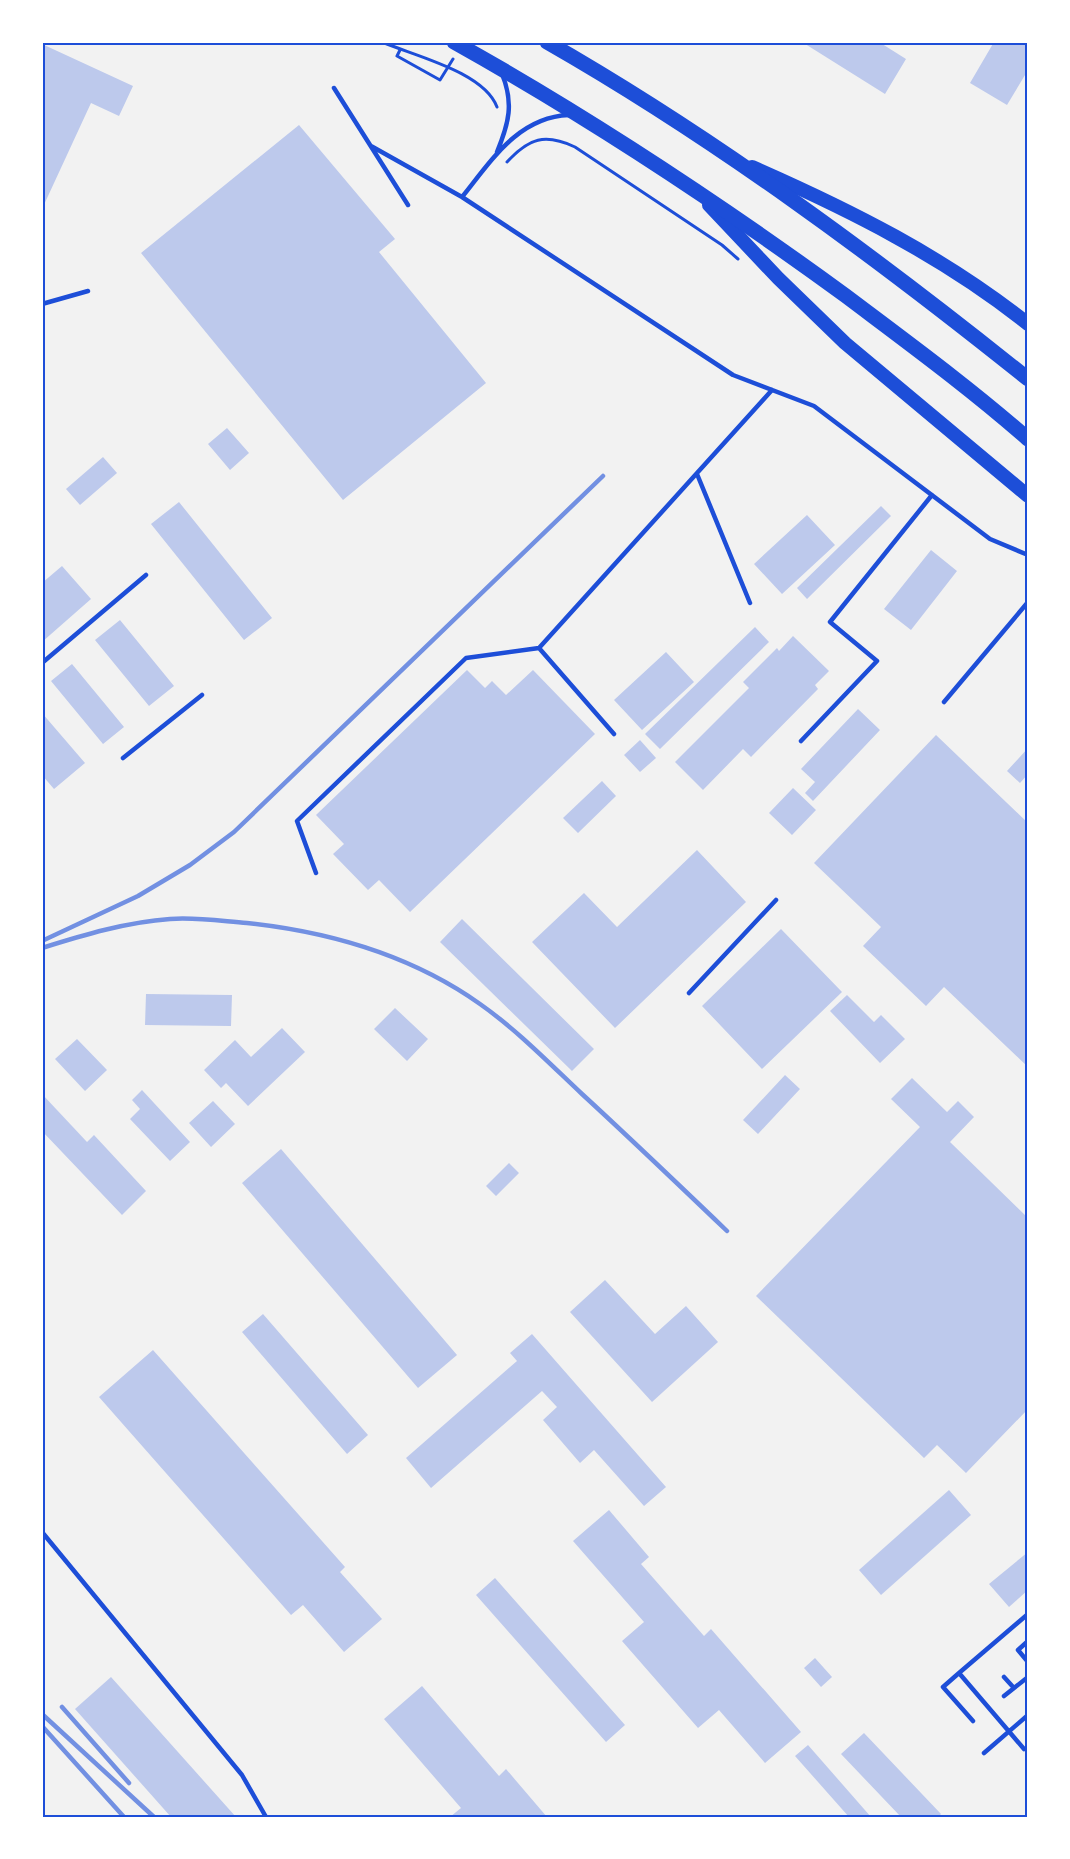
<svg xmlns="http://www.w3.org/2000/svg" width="1070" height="1859" viewBox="0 0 1070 1859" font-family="'Nunito Sans',sans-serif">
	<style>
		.building { fill: #bdc9ec }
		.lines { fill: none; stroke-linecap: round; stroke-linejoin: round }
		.path { stroke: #1d4ed8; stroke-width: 3 }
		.service { stroke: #1d4ed8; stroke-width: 4.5 }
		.primary { stroke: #1d4ed8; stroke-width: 14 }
		.trunk { stroke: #1d4ed8; stroke-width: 15 }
		.rail { stroke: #7290e2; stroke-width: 4.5 }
		.neatline { fill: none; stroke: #1d4ed8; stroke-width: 2 }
	</style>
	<rect width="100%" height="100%" fill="#f2f2f2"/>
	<!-- building -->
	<path class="building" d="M802,42H879L906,59L885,94Z
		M994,42H1028V70L1007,105L970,83Z
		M42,44L133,86L119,116L91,103L42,209Z
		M299,125L395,239L379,252L486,383L343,500L141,253Z
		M227,428L249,453L230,470L208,444Z
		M103,457L117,473L80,505L66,489Z
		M179,502L272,618L244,640L151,524Z
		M881,506L891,516L807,599L797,588Z
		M807,515L835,545L782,594L754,564Z
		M931,550L957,571L911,630L884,609Z
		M62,566L91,599L42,642V583Z
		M120,620L174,686L149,706L95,640Z
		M755,627L769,642L660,749L645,734Z
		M793,636L829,671L815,685L818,689L751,757L743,749L703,790L675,762L749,688L743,682L777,648L779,651Z
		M666,652L694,682L642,730L614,700Z
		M72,664L124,727L103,744L51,681Z
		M467,670L485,688L492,681L506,695L533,670L595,734L410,912L379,880L368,890L333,854L344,844L316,815Z
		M858,709L880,730L813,801L805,793L815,782L801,769Z
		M42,713L85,763L54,789L42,775Z
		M936,735L1028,823V1067L944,987L926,1006L863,946L881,927L814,863Z
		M640,740L656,758L640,772L624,755Z
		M1028,748V774L1020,783L1007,771Z
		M602,781L616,796L578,833L563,818Z
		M793,788L816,810L792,835L769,813Z
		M697,850L746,902L615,1028L532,942L584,893L617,927Z
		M462,919L594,1049L572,1071L440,942Z
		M781,929L842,992L762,1069L702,1006Z
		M146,994L232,995L231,1026L145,1025Z
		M847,995L874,1022L881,1015L905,1039L880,1063L830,1011Z
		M395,1008L428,1039L407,1061L374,1029Z
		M282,1028L305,1052L248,1106L226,1083L221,1088L204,1070L235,1040L251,1057Z
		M77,1039L107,1070L85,1091L55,1059Z
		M785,1075L800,1089L758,1134L743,1120Z
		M912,1078L947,1112L958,1101L974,1117L950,1142L1028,1218V1409L966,1473L937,1445L924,1458L756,1296L920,1127L891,1099Z
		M142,1090L190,1142L170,1161L130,1119L140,1109L132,1100Z
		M42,1094L87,1142L94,1135L146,1191L122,1215L42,1131Z
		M213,1101L235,1124L211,1147L189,1123Z
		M281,1149L457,1355L418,1388L242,1183Z
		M509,1163L519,1173L496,1196L486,1186Z
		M605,1280L655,1334L686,1306L718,1342L652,1402L570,1312Z
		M263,1314L368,1435L347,1454L242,1332Z
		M532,1334L666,1487L644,1506L594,1450L580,1463L543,1420L557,1407L542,1391L431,1488L406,1458L517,1361L510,1353Z
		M153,1350L345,1567L340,1572L382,1619L344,1652L303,1605L291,1615L99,1397Z
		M949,1490L971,1515L881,1595L859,1570Z
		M609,1510L649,1557L641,1564L704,1636L711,1629L801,1732L765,1763L719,1710L698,1728L622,1641L644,1622L573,1541Z
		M1028,1552V1590L1009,1607L989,1584Z
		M495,1578L625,1725L606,1742L476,1595Z
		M815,1658L832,1677L821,1687L804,1668Z
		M111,1677L236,1817H171L75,1709Z
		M422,1686L499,1776L506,1769L547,1817H450L461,1808L384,1719Z
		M864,1733L941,1814L938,1817H901L841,1754Z
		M808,1745L871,1817H849L795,1756Z"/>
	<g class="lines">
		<!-- path -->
		<path class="path" d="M382,42C415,56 484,72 497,107
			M400,50L397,56L440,80L453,59
			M507,162C529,138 545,133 575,147L722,245L738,259"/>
		<!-- service -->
		<path class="service" d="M334,88L408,205
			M371,146L462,197L733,375L814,406L990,539L1028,555
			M497,152C509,123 514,103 502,74
			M462,197C491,161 518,117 569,115
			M42,304L88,291
			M697,474L750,603
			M42,663L146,575
			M944,702L1028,602
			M614,734L539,648L772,390
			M801,741L877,661L830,622L932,495
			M123,758L202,695
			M316,873L297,821L466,658L539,648
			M689,993L776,900
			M42,1532L242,1775L266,1817
			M1028,1641L1018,1650L1028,1662
			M959,1673L943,1687L973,1721
			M1004,1677L1014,1688
			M1004,1696L1028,1677
			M1024,1749L959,1673L1028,1614
			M984,1753L1028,1715"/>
		<!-- primary -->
		<path class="primary" d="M752,167C850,210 944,257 1028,324
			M709,205L778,278L845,343L1028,496"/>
		<!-- trunk -->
		<path class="trunk" d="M454,42C590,118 720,204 846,296C907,342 970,388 1028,439
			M547,42C715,138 877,258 1028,379"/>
		<!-- rail -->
		<path class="rail" d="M44,940L138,896L190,865L234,832L603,476
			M42,948C83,935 127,922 170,919C196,917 221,921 247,923C331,932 411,955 480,1004C517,1030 549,1063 582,1094C631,1139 679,1185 727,1231
			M62,1707L129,1783
			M42,1714L154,1817
			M42,1726L124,1817"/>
	</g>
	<!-- border -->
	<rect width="1070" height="1859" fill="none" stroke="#ffffff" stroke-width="87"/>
	<rect x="44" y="44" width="982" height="1772" class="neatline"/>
</svg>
